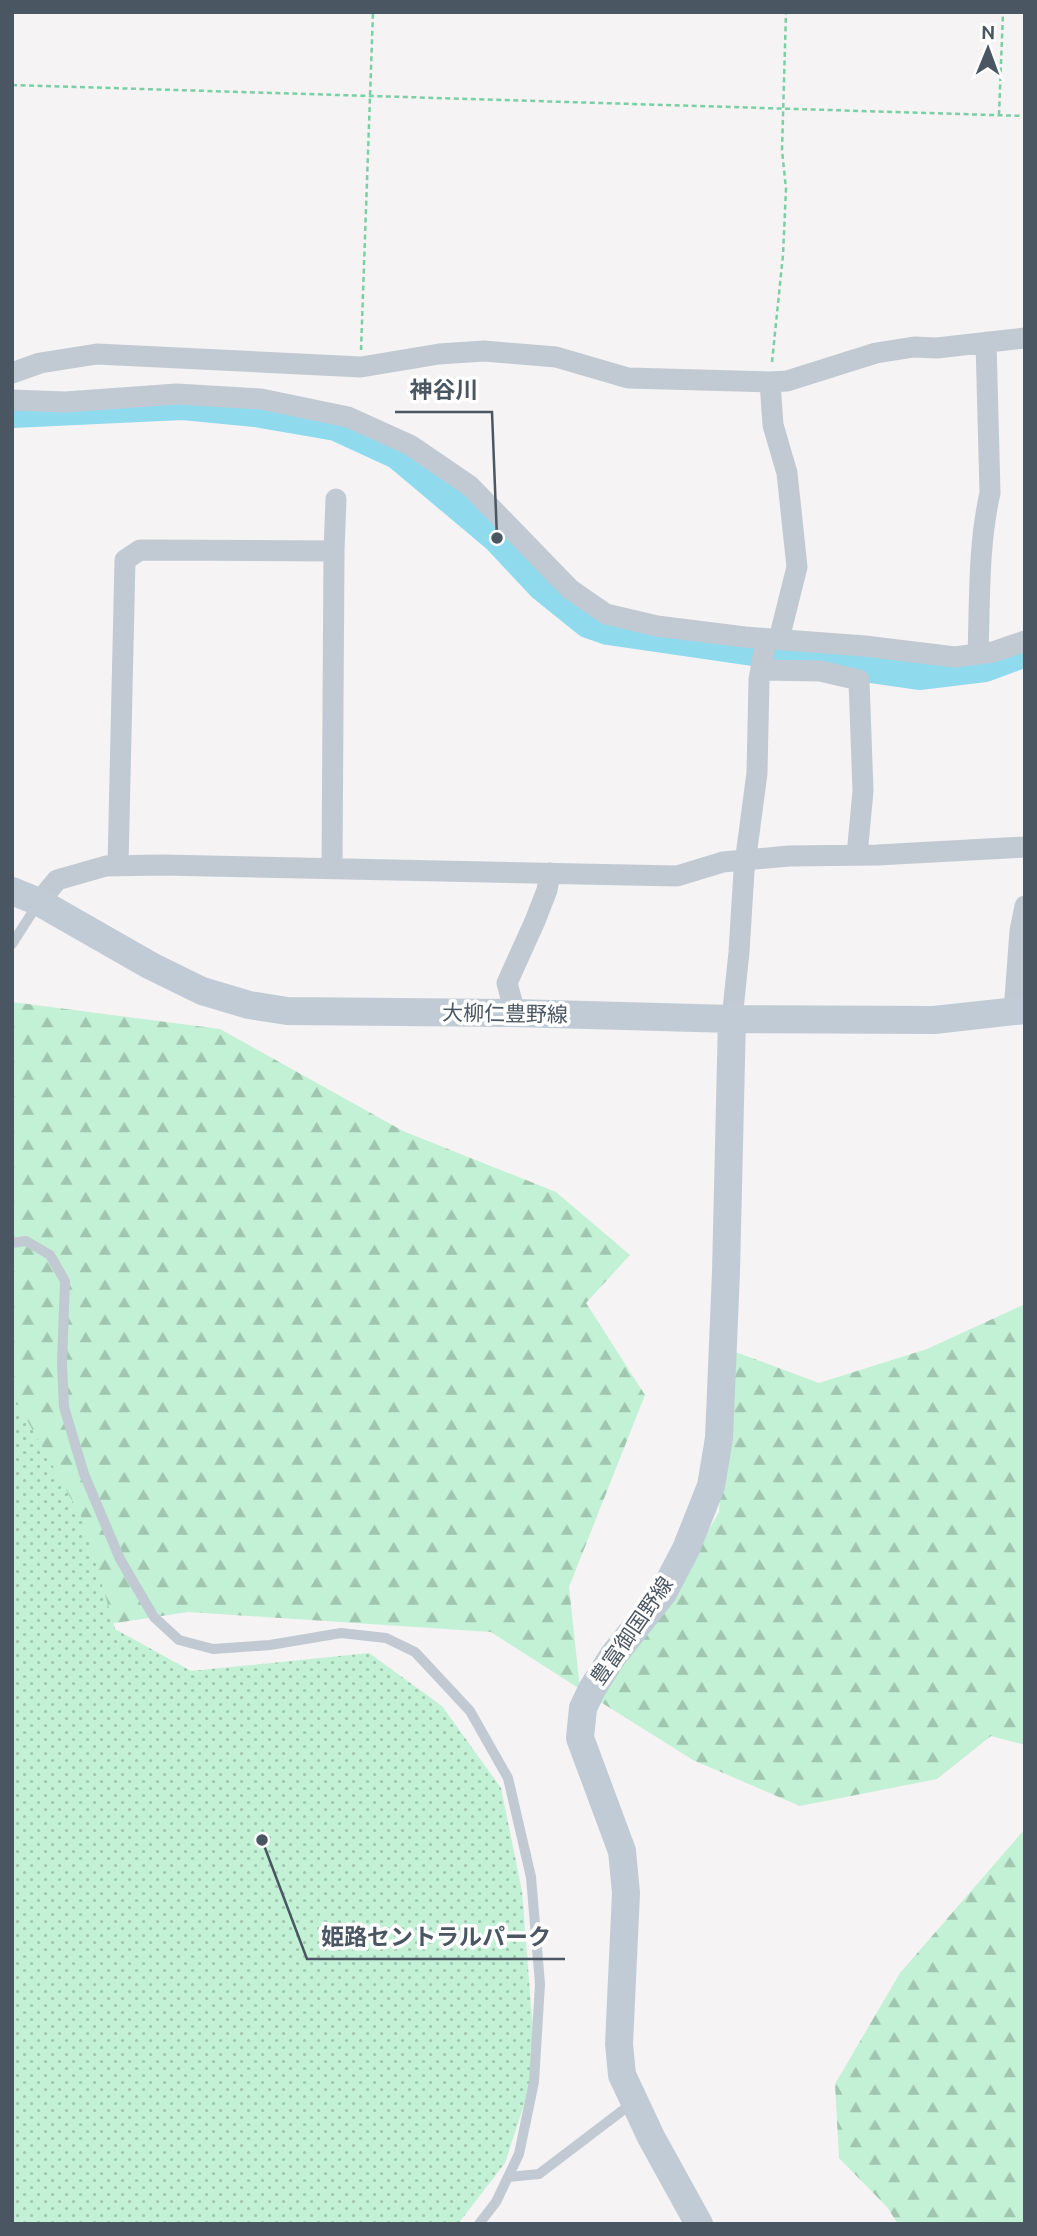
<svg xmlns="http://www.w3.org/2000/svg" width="1037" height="2236" viewBox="0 0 1037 2236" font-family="Ubuntu,'Noto Sans JP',sans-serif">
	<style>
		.forest { fill: url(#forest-firs) }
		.park { fill: url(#park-dots) }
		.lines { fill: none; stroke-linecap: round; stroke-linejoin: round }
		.river { stroke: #90daee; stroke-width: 30 }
		.path { stroke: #7ad0a6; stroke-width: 2.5; stroke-dasharray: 5 3.5; stroke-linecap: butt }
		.service { stroke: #c1cad2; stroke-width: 10 }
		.minor { stroke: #c1cad2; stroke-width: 21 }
		.secondary { stroke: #c1cbd6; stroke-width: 28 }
		.labels { text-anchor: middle; stroke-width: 7; stroke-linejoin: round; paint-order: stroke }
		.street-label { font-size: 21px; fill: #4a5661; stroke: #fff }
		.leader { fill: none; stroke: #4a5661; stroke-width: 2.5 }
		.callout-dot { fill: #4a5661; stroke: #fff; stroke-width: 2.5 }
		.callout-label { font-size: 23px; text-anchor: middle; font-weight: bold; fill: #4a5661; stroke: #fff; stroke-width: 7; stroke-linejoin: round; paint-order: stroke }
	</style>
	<defs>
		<pattern id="forest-firs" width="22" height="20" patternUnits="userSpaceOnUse" patternTransform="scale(1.75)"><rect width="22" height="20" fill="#c3f1d5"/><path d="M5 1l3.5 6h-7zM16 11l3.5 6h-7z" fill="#a0c6b0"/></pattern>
		<pattern id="park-dots" width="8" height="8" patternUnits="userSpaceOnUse" patternTransform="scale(1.75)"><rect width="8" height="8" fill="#c3f1d5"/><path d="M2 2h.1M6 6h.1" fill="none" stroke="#a0c6b0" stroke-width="1.8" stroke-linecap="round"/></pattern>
	</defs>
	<rect width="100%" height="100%" fill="#f5f3f3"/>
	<!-- forest -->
	<path class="forest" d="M12,1002L220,1029L403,1131L556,1192L630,1255L586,1303L645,1395L569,1587L580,1689L491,1632L188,1612L17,1638L12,1641Z
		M1025,1304V1745L991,1736L937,1779L800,1806L693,1760L591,1696L660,1614L719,1512L730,1350L819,1383L927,1349Z
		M1025,1829V2224H898L887,2207L839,2158L835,2084L900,1973Z"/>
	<!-- park -->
	<path class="park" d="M17,1402L83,1520L115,1629L191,1671L369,1653L442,1706L501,1788L522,1891L536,2068L505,2163L458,2224H12V1403Z"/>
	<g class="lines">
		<!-- river -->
		<path class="river" d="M12,413L183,405L255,412L336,426L397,454L497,538L542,586L588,623L608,630L919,675L985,667L1025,652"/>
		<!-- path -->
		<path class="path" d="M12,85L1025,116
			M999,115L1003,12
			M361,350L373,12
			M772,362L783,255L786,189L782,150L786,12"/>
		<!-- service -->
		<path class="service" d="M12,944L39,902
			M12,1243L26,1241L50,1255L65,1281L62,1363L64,1407L84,1474L120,1559L154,1617L179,1640L213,1649L270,1645L341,1633L386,1638L415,1652L470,1711L508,1778L531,1877L540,1984L534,2082L519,2154L496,2202L479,2224
			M508,2177L539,2174L635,2101"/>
		<!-- minor -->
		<path class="minor" d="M12,373L40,363L97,354L361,367L439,354L484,351L556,357L628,378L770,382L787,381L876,353L914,347L937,348L1025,338
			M770,382L773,425L787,473L797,567L779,639
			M12,400L65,402L177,394L261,399L348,417L410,445L470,486L570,589L606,614L657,626L745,637L865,646L955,657L993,652L1025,641
			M978,654C980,600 978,546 990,493L986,342
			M761,670L820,671L859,680L863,791L857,855
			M118,865L125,560L140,550L334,551
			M332,868L334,551L336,499
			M39,902L57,880L106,866L162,865L677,876L723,862L789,856L877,855L1025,847
			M1014,1012L1020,931L1025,906
			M515,1013L507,983L535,921L547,890L550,873
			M732,1019L739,952L744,871L757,773L759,680L766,639"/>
		<!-- secondary -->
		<path class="secondary" d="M12,891L39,902L151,966L202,991L249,1005L287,1011L515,1013L732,1019L934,1020L1025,1010
			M699,2224L651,2137L622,2075L619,2044L626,1893L622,1851L580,1738L583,1708L592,1689L613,1656L663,1593L686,1549L711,1486L719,1438L726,1272L732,1019"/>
	</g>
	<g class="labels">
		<!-- street labels -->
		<g class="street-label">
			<text transform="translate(505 1014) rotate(1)" y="7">大柳仁豊野線</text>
			<text transform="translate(632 1631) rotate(-55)" y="7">豊富御国野線</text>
		</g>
	</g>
	<!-- callouts -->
	<path class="leader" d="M497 538L492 412H395M262 1840L307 1959H565"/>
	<g class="callout-dot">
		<circle cx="497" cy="538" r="7"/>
		<circle cx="262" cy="1840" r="7"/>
	</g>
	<g class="callout-label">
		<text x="444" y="398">神谷川</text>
		<text x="436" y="1945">姫路セントラルパーク</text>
	</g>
	<!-- border -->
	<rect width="1037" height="2236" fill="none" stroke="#4a5661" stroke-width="28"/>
	<!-- north arrow -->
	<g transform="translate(988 49) rotate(1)" stroke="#ffffff" stroke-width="5" paint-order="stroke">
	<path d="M0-5L12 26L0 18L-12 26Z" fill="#4a5661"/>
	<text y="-10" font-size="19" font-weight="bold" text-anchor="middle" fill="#4a5661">N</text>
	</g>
</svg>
